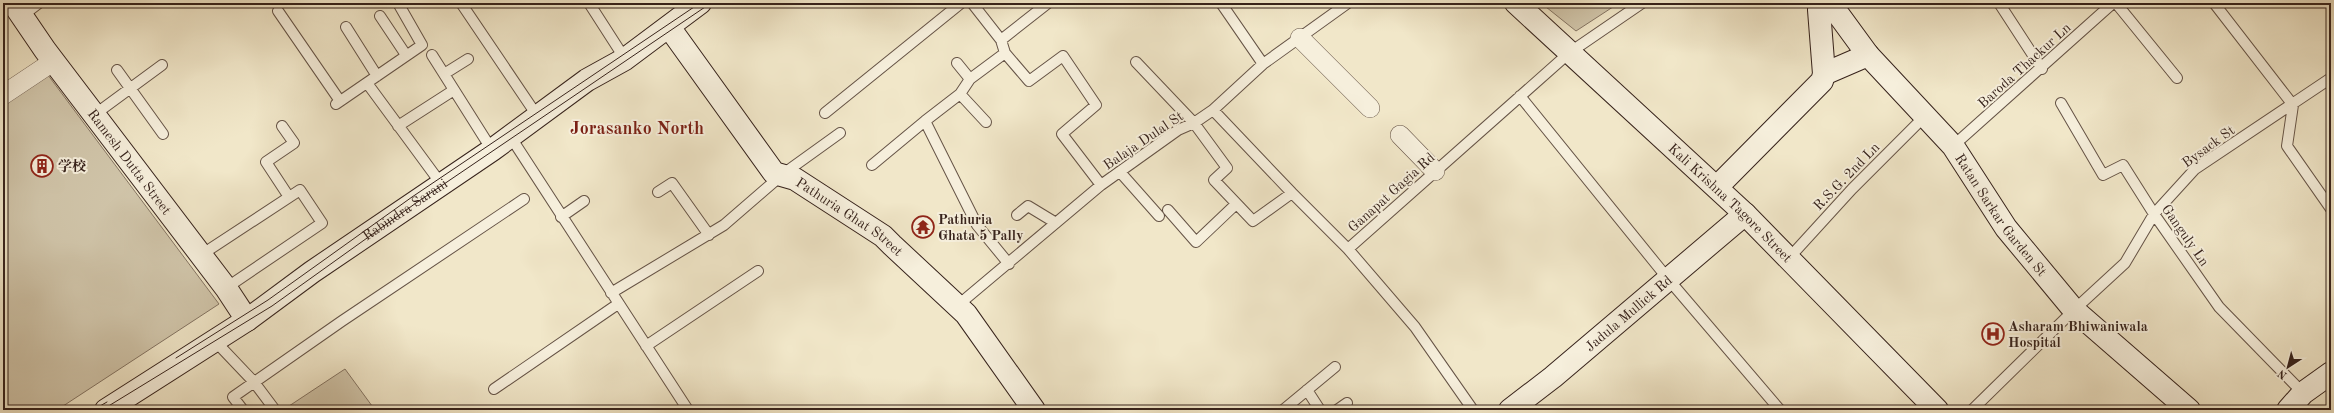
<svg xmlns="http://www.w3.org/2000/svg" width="2334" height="413" viewBox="0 0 2334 413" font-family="'Old Standard TT','Noto Serif SC',serif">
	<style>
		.green { fill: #d1c6ab; stroke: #847463 }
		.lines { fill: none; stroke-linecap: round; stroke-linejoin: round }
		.lane-casing { stroke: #655346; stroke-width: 12 }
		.street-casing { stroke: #655346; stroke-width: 20 }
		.secondary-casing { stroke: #36221b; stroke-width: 24 }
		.lane { stroke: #f6efdc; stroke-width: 10 }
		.street { stroke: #f6efdc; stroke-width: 19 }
		.secondary { stroke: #f6efdc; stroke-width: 22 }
		.tram { stroke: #36221b; stroke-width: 1 }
		.labels { text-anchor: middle; stroke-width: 4; stroke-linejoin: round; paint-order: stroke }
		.street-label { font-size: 14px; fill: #36221b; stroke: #f6efdc }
		.poi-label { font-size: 14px; font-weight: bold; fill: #36221b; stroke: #f6efdc; text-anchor: start }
		.district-label { font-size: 18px; font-weight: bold; fill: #7a1f14; stroke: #f6efdc }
	</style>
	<rect width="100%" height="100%" fill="#f1e7c9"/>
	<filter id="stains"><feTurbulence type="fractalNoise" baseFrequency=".005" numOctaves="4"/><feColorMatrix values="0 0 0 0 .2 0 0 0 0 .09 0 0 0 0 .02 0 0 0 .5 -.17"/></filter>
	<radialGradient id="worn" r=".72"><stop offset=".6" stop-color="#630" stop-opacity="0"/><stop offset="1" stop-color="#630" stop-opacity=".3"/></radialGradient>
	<!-- green -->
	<path class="green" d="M1541,3H1619L1576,31Z
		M42,67L219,304L57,410H3V92Z
		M345,369L375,410H287L286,408Z"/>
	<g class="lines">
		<!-- lane casing -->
		<g class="lane-casing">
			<path id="lane" d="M461,3L538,117
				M589,3L625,59
				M972,3L1001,40L1005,53L1029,81L1063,56L1096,105L1062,134L1101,185
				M1221,3L1263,64
				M1999,3L2042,69
				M2116,3L2177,78
				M2214,3L2293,105L2287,146L2331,209
				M278,11L340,101
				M22,16L39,3
				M380,16L406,55
				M346,27L377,76
				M1001,40L1048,3
				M1005,53L970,79L960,94L925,121L977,225L1009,264
				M432,55L492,150
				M1136,62L1194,123L1227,168L1214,180L1253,221L1292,193
				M957,63L970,79
				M117,70L163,134
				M444,74L468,59
				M367,83L442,185
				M960,94L986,122
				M1520,96L1669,280L1780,410
				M2061,103L2103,175L2123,165L2154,214L2219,307L2303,393
				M336,104L422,45L398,3
				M1213,110L1292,193L1348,249
				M825,113L961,3
				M94,115L162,65
				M282,126L294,143L266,162L289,197
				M398,126L454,90
				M510,136L688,410
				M1953,146L2113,3
				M872,165L925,121
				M1120,172L1159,216
				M658,192L672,183L709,235
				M1168,210L1196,242L1236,204
				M1017,215L1028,206L1056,223
				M561,217L584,201
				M201,255L300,190L322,223L226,288
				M1789,258L1852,189L1925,116
				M611,293L724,225L783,174L840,133
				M957,306L1101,185L1178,130L1194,123L1213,110L1263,64L1348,3
				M215,341L254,382L275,410
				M646,346L758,271
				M494,389L618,304
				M1307,390L1320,410
				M243,410L233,397L342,321L524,199
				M1283,410L1335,367
				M1337,410L1347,403
				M1473,410L1415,327L1348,249L1569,53L1642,3
				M1972,410L2074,310L2125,263L2154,214L2195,169L2331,78"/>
		</g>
		<!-- street casing -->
		<g class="street-casing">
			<path id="street" d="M1300,38L1370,108
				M3,95L54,61
				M1400,135L1435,171"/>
		</g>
		<!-- secondary casing -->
		<g class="secondary-casing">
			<g id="secondary">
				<path id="s1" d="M13,3L45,50L226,288L247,320"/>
				<path id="s2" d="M1516,3L1745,214L1937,410"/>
				<path id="s3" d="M1830,3L1868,55L1953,146L2006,228L2074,310L2189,410"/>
				<path id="s4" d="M669,27L774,173L795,179L883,236L892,245L966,314L1034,410"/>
				<path d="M1824,74L1868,55"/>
				<path d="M1717,187L1822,81L1824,74L1819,10L1822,3"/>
				<path id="s5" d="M106,410L247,320L312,272L492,150L587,80L625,59L700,3"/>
				<path id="s6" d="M1510,410L1553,377L1745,214"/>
				<path d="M2288,410L2303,393L2331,373"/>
			</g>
		</g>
		<!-- lane -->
		<use href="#lane" class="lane"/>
		<!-- street -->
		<use href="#street" class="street"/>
		<!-- secondary -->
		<use href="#secondary" class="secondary"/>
		<!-- tram -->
		<path class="tram" d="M176,358L268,300L412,197L700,3
			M93,410L107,402
			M102,410L272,306L416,203L711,3"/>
	</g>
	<!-- icons -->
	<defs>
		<g id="building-ring" transform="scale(1.15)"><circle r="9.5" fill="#f6efdc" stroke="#8f2418" stroke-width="1.5"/><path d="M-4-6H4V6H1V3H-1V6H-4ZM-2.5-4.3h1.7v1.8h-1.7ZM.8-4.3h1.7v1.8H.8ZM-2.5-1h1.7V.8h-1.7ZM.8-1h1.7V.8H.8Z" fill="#8f2418"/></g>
		<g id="temple-ring" transform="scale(1.15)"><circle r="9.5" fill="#f6efdc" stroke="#8f2418" stroke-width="1.5"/><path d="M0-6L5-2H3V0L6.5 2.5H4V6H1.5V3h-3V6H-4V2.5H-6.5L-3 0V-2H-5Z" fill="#8f2418"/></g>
		<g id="hospital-ring" transform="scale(1.15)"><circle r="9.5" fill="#f6efdc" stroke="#8f2418" stroke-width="1.5"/><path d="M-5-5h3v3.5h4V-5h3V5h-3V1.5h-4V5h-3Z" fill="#8f2418"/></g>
	</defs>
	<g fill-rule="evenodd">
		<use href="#building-ring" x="42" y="166"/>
		<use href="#temple-ring" x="923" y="227"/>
		<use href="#hospital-ring" x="1993" y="334"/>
	</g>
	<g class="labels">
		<!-- street labels -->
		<g class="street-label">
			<text transform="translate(2024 65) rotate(-42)" y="5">Baroda Thackur Ln</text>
			<text transform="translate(1143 140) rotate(-34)" y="5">Balaja Dulal St</text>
			<text transform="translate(2208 146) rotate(-36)" y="5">Bysack St</text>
			<text dy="5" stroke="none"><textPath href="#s1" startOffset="197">Ramesh Dutta Street</textPath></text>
			<text transform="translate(1846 176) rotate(-46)" y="5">R.S.G. 2nd Ln</text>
			<text transform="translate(1391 192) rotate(-42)" y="5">Ganapat Gagia Rd</text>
			<text dy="5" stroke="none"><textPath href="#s2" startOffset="293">Kali Krishna Tagore Street</textPath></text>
			<text dy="5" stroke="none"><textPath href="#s5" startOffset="360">Rabindra Sarani</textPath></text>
			<text dy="5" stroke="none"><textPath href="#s3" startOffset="273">Ratan Sarkar Garden St</textPath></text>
			<text dy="5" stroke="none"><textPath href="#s4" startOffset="268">Pathuria Ghat Street</textPath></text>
			<text transform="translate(2186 235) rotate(55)" y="5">Ganguly Ln</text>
			<text dy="5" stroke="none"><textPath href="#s6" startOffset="153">Jadula Mullick Rd</textPath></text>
		</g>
		<!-- poi labels -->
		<g class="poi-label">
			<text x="58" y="171">学校</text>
			<text x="938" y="224">Pathuria<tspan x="938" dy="16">Ghata 5 Pally</tspan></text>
			<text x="2008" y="331">Asharam Bhiwaniwala<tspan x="2008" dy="16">Hospital</tspan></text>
		</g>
		<!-- district labels -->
		<g class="district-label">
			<text x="637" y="134">Jorasanko North</text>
		</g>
	</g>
	<!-- margin -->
	<rect width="2334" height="413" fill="none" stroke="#f1e7c9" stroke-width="16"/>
	<rect x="4" y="4" width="2326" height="405" fill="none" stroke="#36221b" stroke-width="2"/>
	<rect x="8" y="8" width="2318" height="397" fill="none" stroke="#36221b"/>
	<!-- north arrow -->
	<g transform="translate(2288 367) rotate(216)" stroke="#f6efdc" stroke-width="3" paint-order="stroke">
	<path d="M0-3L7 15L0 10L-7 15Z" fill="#36221b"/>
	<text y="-6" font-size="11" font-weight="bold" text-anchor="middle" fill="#36221b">N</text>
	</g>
	<rect width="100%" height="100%" filter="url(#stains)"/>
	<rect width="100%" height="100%" fill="url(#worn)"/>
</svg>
